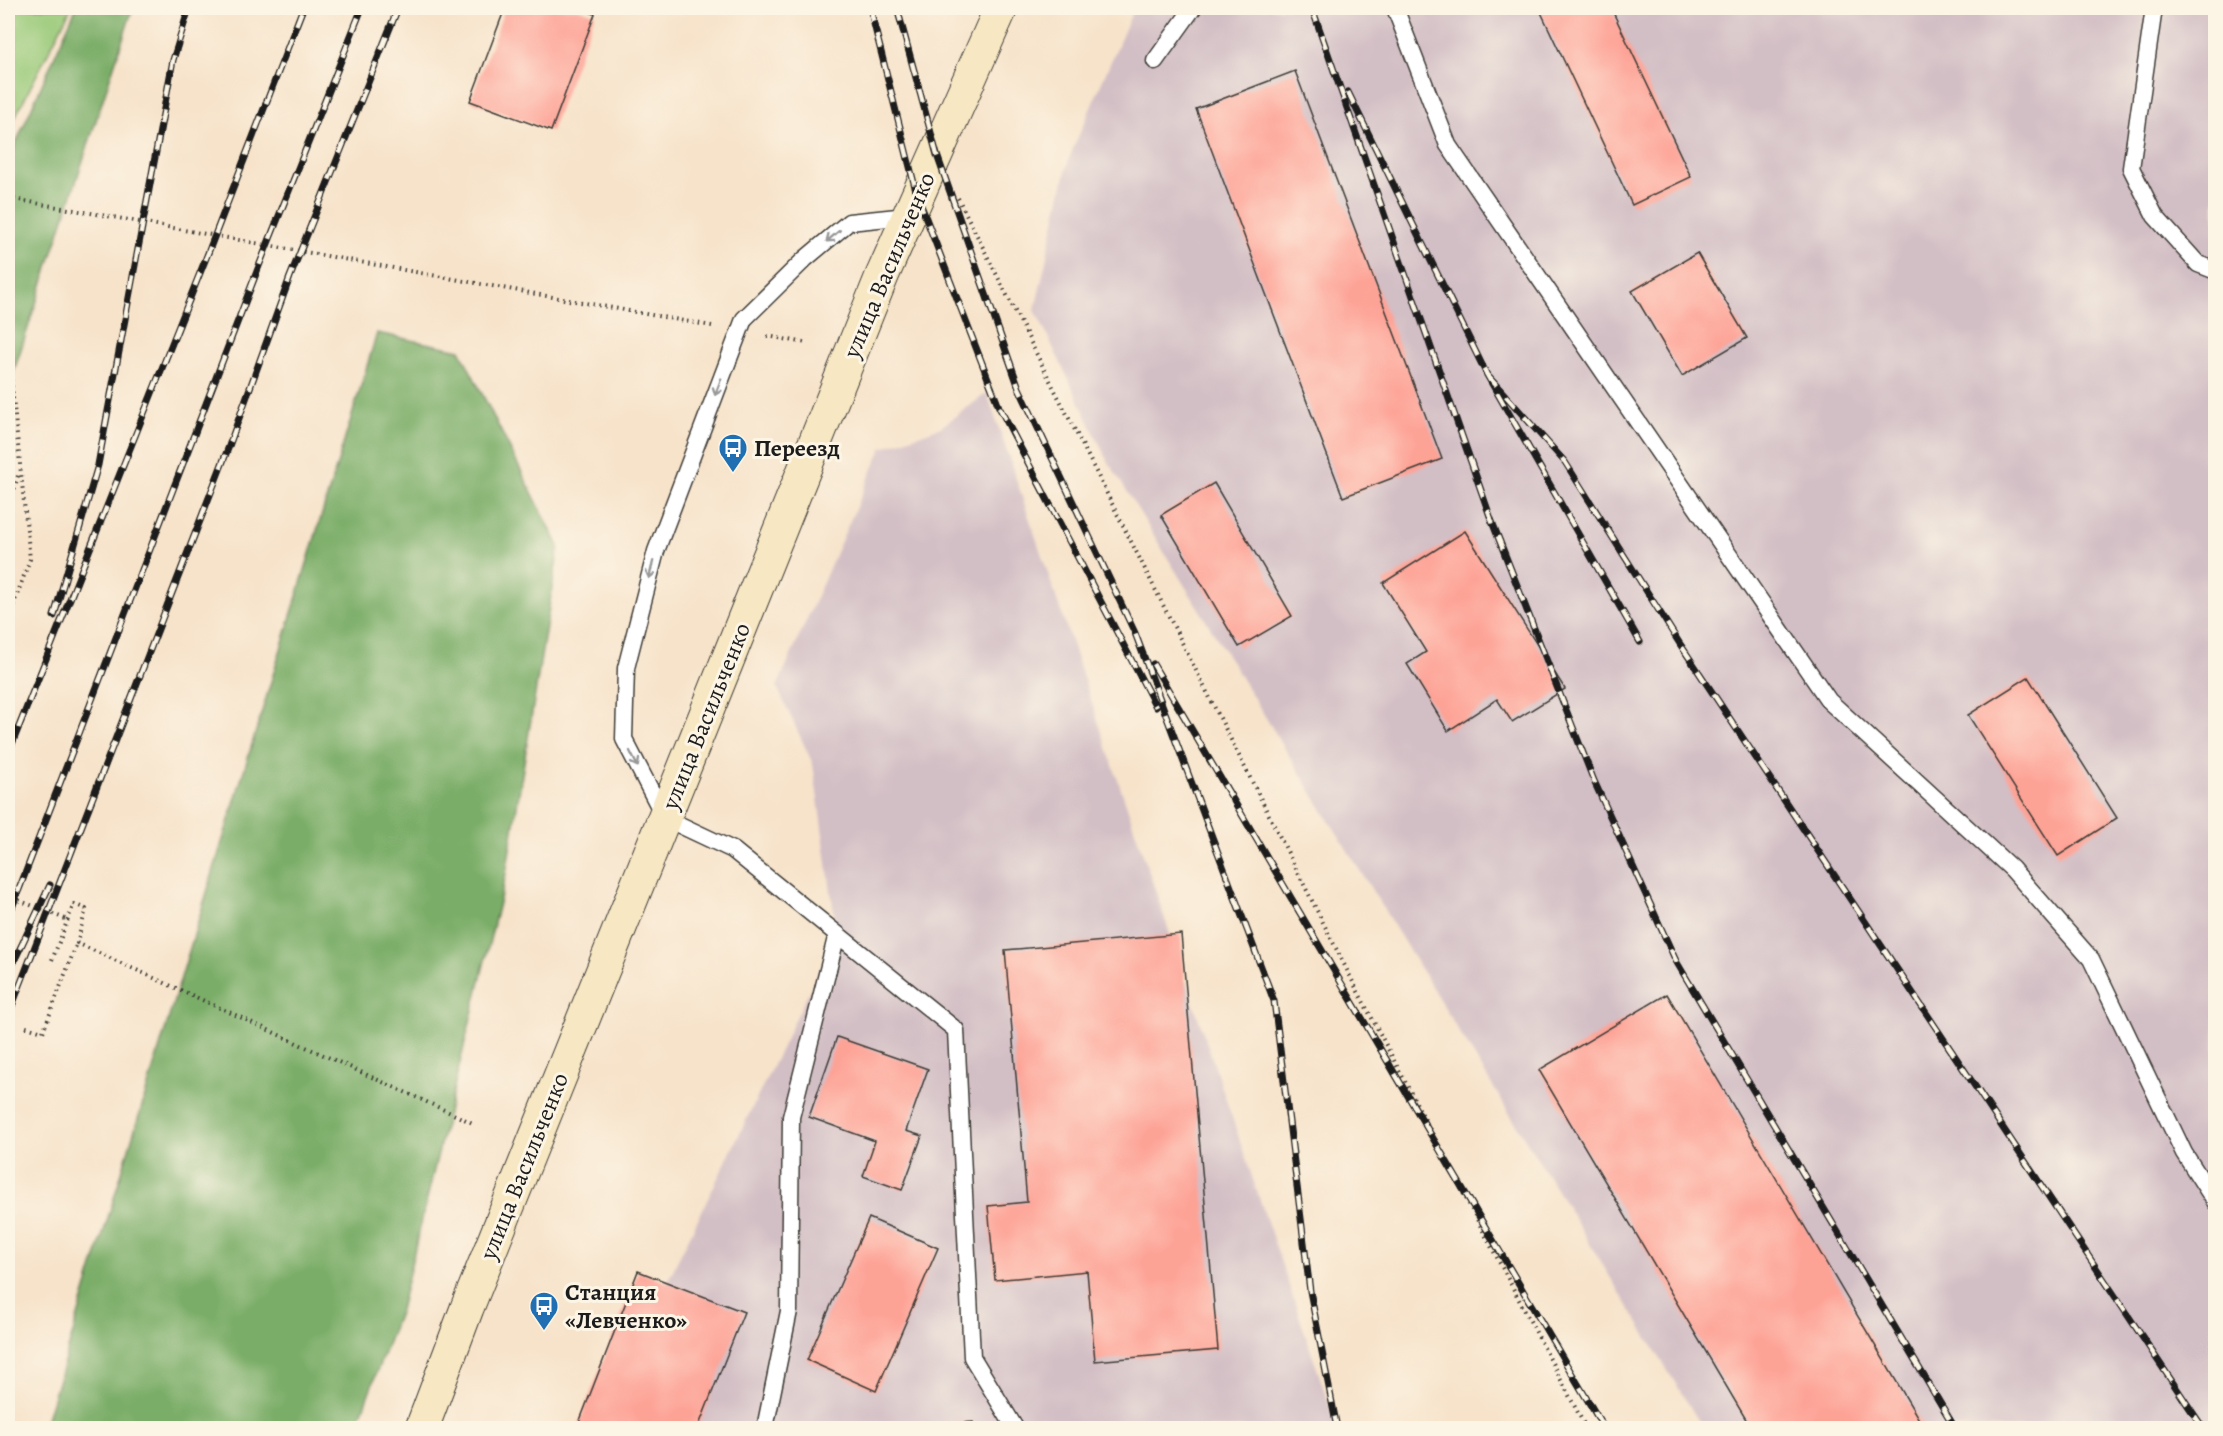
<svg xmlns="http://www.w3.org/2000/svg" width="2223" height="1436" viewBox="0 0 2223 1436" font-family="Alegreya,serif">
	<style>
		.industrial { fill: #d2bec5 }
		.green { fill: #99c978; stroke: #5a724a; stroke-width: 1.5 }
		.forest { fill: #7aad68; stroke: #4b6442; stroke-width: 1.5 }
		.building { fill: #fda396 }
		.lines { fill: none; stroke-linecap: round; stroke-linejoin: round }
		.service-casing { stroke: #3d3a36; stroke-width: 19 }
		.secondary-casing { stroke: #3d3a36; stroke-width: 35 }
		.path { stroke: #3d3a36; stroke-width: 4; stroke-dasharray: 1.5 4.5; stroke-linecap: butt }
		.service { stroke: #fff; stroke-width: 16 }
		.secondary { stroke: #f7e8c3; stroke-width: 33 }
		.rail-casing { stroke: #1c1c1c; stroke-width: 7 }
		.rail { stroke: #fcf5e5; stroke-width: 4.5; stroke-dasharray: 14; stroke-linecap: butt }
		.oneway { stroke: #999 }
		.labels { text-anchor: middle; stroke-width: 6; stroke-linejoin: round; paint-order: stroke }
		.street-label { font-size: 24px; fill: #1c1c1c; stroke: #fcf5e5 }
		.poi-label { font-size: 24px; font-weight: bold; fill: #1c1c1c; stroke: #fcf5e5; text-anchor: start }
	</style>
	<rect width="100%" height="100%" fill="#fcf5e5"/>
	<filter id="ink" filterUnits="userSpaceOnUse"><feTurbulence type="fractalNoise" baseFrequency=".0167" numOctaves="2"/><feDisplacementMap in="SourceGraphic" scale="12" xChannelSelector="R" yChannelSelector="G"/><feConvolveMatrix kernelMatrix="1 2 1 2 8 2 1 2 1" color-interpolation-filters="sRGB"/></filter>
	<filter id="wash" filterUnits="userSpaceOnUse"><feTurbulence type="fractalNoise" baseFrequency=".008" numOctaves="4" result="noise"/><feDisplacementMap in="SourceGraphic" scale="24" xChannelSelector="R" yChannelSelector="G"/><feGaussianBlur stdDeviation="1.35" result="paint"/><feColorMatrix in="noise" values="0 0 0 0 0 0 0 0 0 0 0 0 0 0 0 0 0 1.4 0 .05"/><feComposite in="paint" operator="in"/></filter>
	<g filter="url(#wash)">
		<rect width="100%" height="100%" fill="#f7e3ca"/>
		<!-- industrial -->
		<path class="industrial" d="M1134,8H2215V1428H1703L1108,461L1035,310L1069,158Z
			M987,393L1337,1428H596L837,934L813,764L777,687L882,448L941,427Z"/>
		<!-- green -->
		<path class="green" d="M8,8H71L8,131Z"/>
		<!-- forest -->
		<path class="forest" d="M76,8H133L8,389V161Z
			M377,333L460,350L559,546L506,874L400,1310L356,1428H44Z"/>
		<g id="blocks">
			<!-- building -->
			<path class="building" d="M505,8H578L595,14L551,131L470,101Z
				M1539,8H1611L1691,177L1632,205Z
				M1295,71L1442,459L1343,497L1196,109Z
				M1697,253L1747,338L1682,376L1632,291Z
				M1214,483L1292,616L1239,647L1161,515Z
				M1465,531L1565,689L1512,722L1497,699L1448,731L1407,664L1426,652L1383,583Z
				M2028,677L2117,818L2058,856L1968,715Z
				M1181,934L1218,1350L1095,1361L1087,1271L995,1280L988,1206L1027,1202L1005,950Z
				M1667,994L1924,1428H1751L1539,1070Z
				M837,1037L928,1069L906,1131L922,1136L902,1190L863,1176L875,1141L809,1117Z
				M869,1218L938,1248L876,1391L807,1360Z
				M638,1271L744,1312L698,1428H577Z
				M973,1422V1428H904V1427Z"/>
		</g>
	</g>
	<g filter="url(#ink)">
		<use href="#blocks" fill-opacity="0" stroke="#3d3a36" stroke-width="1.5"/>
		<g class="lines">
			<!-- service casing -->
			<g class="service-casing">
				<path id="service" d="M1395,8L1448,145L1829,701L2012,869L2091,959L2184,1153L2216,1203
					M2154,8L2131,168L2155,216L2198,264L2216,271
					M1155,61L1193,8
					M837,934L956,1030L972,1357L1015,1428
					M765,1428L789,1311L791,1117L837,934L733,850L665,818L624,739L626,668L656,551L744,319L805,259L849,222L907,216"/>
			</g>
			<!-- secondary casing -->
			<g class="secondary-casing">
				<path id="secondary" d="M422,1428L467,1308L882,276L1001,8"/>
			</g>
			<!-- path -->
			<path class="path" d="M8,198L712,326
				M958,198L1352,980L1586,1428
				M767,336L806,343
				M8,350L30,559L8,620
				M8,512L19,472
				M8,896L68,920
				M52,960L74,904L86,909L77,943L475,1124
				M26,1027L43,1032L77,943"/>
			<!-- service -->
			<use href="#service" class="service"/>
			<!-- secondary -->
			<use href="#secondary" class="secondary"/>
			<!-- rail casing -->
			<g class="rail-casing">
				<path id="rail" d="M870,8L917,195L999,407L1156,707
					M897,8L937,155L1019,388L1135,633L1274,1001L1310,1291L1337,1428
					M1312,8L1491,519L1594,781L1676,961L1955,1428
					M1348,92L1487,375L1640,642
					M1487,375L1565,462L1680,644L2203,1428
					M54,616L98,465L173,60L189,8
					M1153,664L1604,1428
					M8,754L208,253L303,8
					M8,918L259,266L362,8
					M8,974L50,885
					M8,1016L229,446L290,277L398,8"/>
			</g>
			<!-- rail -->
			<use href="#rail" class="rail"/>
		</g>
		<!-- one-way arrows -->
		<defs><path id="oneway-shaft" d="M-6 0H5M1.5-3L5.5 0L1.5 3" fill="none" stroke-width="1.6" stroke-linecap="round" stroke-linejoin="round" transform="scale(1.5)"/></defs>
		<g class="oneway">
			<use href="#oneway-shaft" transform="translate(833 236) rotate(140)"/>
			<use href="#oneway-shaft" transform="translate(718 387) rotate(111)"/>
			<use href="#oneway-shaft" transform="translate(651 570) rotate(104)"/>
			<use href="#oneway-shaft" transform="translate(634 759) rotate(63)"/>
		</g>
	</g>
	<!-- icons -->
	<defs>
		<g id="bus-pin" transform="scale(1.5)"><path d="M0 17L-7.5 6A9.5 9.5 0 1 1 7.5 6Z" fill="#1f6fb2" stroke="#fcf5e5"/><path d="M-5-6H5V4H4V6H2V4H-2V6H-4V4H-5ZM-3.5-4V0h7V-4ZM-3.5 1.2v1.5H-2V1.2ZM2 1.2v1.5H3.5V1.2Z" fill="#fff"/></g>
	</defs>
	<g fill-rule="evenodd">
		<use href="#bus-pin" x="733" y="448"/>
		<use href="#bus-pin" x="544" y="1306"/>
	</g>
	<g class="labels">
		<!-- street labels -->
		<g class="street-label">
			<text transform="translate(889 265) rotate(-67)" y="8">улица Васильченко</text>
			<text transform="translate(706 716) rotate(-68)" y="8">улица Васильченко</text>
			<text transform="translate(524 1166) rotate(-68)" y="8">улица Васильченко</text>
		</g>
		<!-- poi labels -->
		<g class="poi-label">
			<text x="754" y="456">Переезд</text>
			<text x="565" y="1300">Станция<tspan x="565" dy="28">«Левченко»</tspan></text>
		</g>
	</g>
	<!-- margin -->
	<rect width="2223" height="1436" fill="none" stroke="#fcf5e5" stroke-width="30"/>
</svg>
